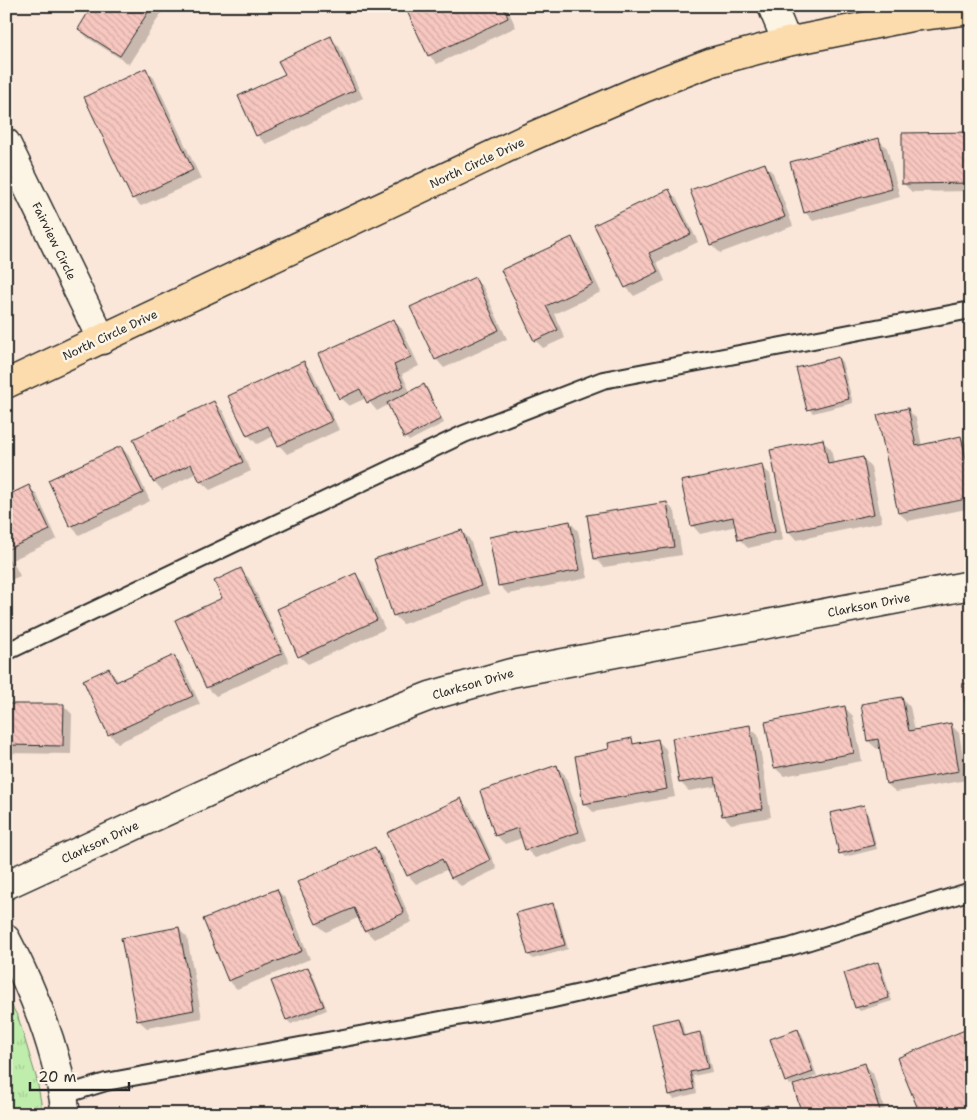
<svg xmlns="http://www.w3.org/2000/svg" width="977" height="1120" viewBox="0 0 977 1120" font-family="'Shantell Sans',sans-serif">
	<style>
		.park { fill: url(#park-tufts); stroke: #758c6c }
		.shadow { fill: #0003 }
		.building { fill: url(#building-back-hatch); stroke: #2b2b2b }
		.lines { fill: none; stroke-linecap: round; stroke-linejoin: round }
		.service-casing { stroke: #2b2b2b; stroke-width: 20 }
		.minor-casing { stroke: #2b2b2b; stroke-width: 31 }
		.primary-casing { stroke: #2b2b2b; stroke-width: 31 }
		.service { stroke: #fcf5e5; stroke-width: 16 }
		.minor { stroke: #fcf5e5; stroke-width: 28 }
		.primary { stroke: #fcdcac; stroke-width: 28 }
		.labels { text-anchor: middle; stroke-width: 5; stroke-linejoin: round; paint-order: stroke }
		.street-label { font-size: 12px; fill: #2b2b2b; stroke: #fcf5e5 }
	</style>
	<defs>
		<pattern id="park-tufts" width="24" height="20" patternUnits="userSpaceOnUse" patternTransform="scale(1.25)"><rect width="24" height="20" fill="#bfeeac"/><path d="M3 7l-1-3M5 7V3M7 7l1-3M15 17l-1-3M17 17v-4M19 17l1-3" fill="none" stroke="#a4cc94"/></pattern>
		<pattern id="building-back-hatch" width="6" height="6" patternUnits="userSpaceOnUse" patternTransform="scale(1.25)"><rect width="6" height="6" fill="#f7c7c0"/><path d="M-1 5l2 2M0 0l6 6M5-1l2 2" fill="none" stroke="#d4aba5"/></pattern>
	</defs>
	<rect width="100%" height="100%" fill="#fae7da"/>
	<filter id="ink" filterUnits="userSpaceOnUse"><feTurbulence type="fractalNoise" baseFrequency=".02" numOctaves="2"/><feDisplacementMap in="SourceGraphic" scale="10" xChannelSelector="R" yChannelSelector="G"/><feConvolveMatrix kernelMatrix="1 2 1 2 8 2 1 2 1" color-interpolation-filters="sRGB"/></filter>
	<g filter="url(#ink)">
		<!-- park -->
		<path class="park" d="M6,996L18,1017L37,1080L43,1114H6Z"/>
		<!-- shadow -->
		<path class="shadow" d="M94,6H166L129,64L88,38L79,29Z
			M415,6H506L516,27L437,64L429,55Z
			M330,38L339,46L363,98L266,144L257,135L286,75Z
			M146,70L154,78L201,179L141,206L133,198Z
			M971,133V191L912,192L903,183Z
			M878,139L887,148L900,197L813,221L805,212Z
			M764,164L773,173L793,226L720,253L711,244Z
			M668,190L677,199L698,242L657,262L665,281L634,296L626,287Z
			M571,238L580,247L601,292L554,314L565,338L543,348L535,340L502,270Z
			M474,279L483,287L507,339L444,368L436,359Z
			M393,320L402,329L419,366L402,374L410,392L424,385L428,389L444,423L409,441L405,437L388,405L377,411L366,398L349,406L340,398Z
			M838,358L842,362L853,403L813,413L809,409Z
			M303,362L312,371L339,430L287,454L279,445L274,436L257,444L248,435Z
			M214,403L223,411L251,471L210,490L201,482L197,473L162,490L154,481Z
			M908,410L916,418L922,446L961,437L969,446L971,508L908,521L899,513L879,416Z
			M822,441L831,449L834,464L863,458L871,467L882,522L797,540L788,531Z
			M121,447L129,456L150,501L79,535L71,526Z
			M761,466L770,474L783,540L748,548L739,539L737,526L700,534L692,525Z
			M29,487L37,495L57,539L12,560L20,576L6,582V497Z
			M667,503L675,512L682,555L604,567L596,559Z
			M570,522L578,531L588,578L508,594L500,586L491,538Z
			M462,531L470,540L489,594L403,624L394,615Z
			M240,570L249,578L289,662L216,696L207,687Z
			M355,574L364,583L385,629L308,664L299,656Z
			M174,657L182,665L200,704L118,743L109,734V669L119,682Z
			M902,698L910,707L915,731L950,724L959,733L967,780L896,792L887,784L881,748L877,749L868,741L862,705Z
			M6,705H63L72,714L71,754L6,753Z
			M845,708L853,716L862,761L784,776L775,768L767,723Z
			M749,727L758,735L771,817L731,824L723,815L718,786L689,791L680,782Z
			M631,740L636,745L658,741L666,749L675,797L593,812L585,803Z
			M557,767L565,775L587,840L535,858L526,849L522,838L505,844L496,835Z
			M460,800L469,808L497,869L461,886L452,878L448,869L416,884L408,875Z
			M863,806L867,810L877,849L845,857L841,853Z
			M375,849L383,857L412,922L374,939L365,930L360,917L326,932L317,924L299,882Z
			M277,890L286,899L310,959L237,989L229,981Z
			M553,905L557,909L568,949L533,959L529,955L518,914Z
			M178,929L187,937L202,1018L147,1028L138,1020Z
			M878,964L882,968L892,1001L860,1011L856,1007Z
			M308,968L312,972L327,1010L291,1024L287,1020L272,981Z
			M678,1019L682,1023L685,1037L700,1033L704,1037L712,1072L693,1076L697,1093L674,1099L670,1095Z
			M798,1030L802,1034L817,1076L790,1085L786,1081Z
			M965,1031L971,1037V1114H921Z
			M864,1064L873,1073L886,1114H803Z"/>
		<!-- building -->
		<path class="building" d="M92,6H152L120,56L78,29Z
			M412,6H503L508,18L428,56L406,9Z
			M331,36L355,90L256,136L238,96L285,74L278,61Z
			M146,68L193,170L132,199L84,97Z
			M971,132V183L902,184V133Z
			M879,138L892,189L804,213L790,162Z
			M765,163L785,217L710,245L690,190Z
			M669,189L691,234L649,253L658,272L625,288L594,225Z
			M572,237L593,284L546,306L558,330L534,341L501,270Z
			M475,277L499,330L435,360L410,307Z
			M394,319L411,357L394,365L404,386L367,403L360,389L339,399L318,354Z
			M838,357L849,399L807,410L796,368Z
			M304,361L332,421L278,446L268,426L247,436L228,396Z
			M424,384L441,419L404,438L387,403Z
			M214,401L243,462L200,482L191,464L153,482L133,439Z
			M908,408L916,446L961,436L971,481V498L898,513L877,415Z
			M823,439L828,464L863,457L874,514L787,532L770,450Z
			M121,446L143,493L70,527L48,480Z
			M762,464L775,532L738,540L733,517L691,526L681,481Z
			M29,485L50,530L6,550V496Z
			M667,502L674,547L594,559L587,515Z
			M570,521L580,570L498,586L489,537Z
			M462,530L481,586L393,616L374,559Z
			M6,555L12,567L6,570Z
			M241,568L282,653L206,688L175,620L222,598L214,581Z
			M356,573L377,620L298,657L277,609Z
			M174,655L193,696L108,735L83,680L109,668L116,682Z
			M971,683V730H970L962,684Z
			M902,697L909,731L951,723L959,771L886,784L878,739L867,741L861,704Z
			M6,704H64L63,746L6,745Z
			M845,706L854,753L774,768L765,722Z
			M750,725L763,809L722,816L715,777L679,783L672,738Z
			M632,738L633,744L658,739L667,789L583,804L575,756L609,749L608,743Z
			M557,765L579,832L525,850L518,828L495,836L480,791Z
			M461,798L490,860L451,878L442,859L407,876L387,833Z
			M864,805L874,845L839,854L830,813Z
			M375,847L404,913L364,931L354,908L316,924L297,882Z
			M277,889L302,951L228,981L203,919Z
			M553,903L565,945L528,955L516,913Z
			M179,927L194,1010L137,1021L121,938Z
			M878,962L889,998L855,1008L844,973Z
			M308,967L324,1006L286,1020L271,981Z
			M678,1018L683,1036L700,1032L708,1068L690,1072L694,1089L669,1095L652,1024Z
			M798,1029L813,1072L785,1082L770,1039Z
			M965,1030L971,1043V1104L948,1114H920L897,1058Z
			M865,1063L881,1114H802L793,1085Z
			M768,1105L771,1114H740Z"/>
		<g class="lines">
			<!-- service casing -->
			<g class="service-casing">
				<path id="service" d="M6,652L464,434L603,380L971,310
					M64,1095L106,1082L549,1000L707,964L790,947L971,891"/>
			</g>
			<!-- minor casing -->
			<g class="minor-casing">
				<path id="minor" d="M772,6L787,42
					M6,143L102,340
					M6,885L345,729L430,696L511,673L971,585
					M6,939C35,993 58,1053 66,1114"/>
			</g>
			<!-- primary casing -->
			<g class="primary-casing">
				<path id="primary" d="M6,384L528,138L644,88L712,62L787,42L911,17L971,10"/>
			</g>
			<!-- service -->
			<use href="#service" class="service"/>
			<!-- minor -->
			<use href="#minor" class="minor"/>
			<!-- primary -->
			<use href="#primary" class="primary"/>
		</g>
	</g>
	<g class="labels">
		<!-- street labels -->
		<g class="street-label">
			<text transform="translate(477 163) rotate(-25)" y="4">North Circle Drive</text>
			<text transform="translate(54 241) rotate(64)" y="4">Fairview Circle</text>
			<text transform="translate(110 335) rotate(-25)" y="4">North Circle Drive</text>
			<text transform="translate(869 605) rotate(-11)" y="4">Clarkson Drive</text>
			<text transform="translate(473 684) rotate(-16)" y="4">Clarkson Drive</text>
			<text transform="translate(100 842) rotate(-25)" y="4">Clarkson Drive</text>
		</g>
	</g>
	<!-- margin -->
	<rect width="977" height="1120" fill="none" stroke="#fcf5e5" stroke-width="25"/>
	<rect x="12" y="12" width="952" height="1095" fill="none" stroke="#2b2b2b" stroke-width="2" filter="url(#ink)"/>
	<!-- scale -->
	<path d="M30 1082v8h99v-8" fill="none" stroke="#2b2b2b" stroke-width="2.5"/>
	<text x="38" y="1082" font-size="15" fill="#2b2b2b" stroke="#fcf5e5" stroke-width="4" paint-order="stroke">20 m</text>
</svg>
